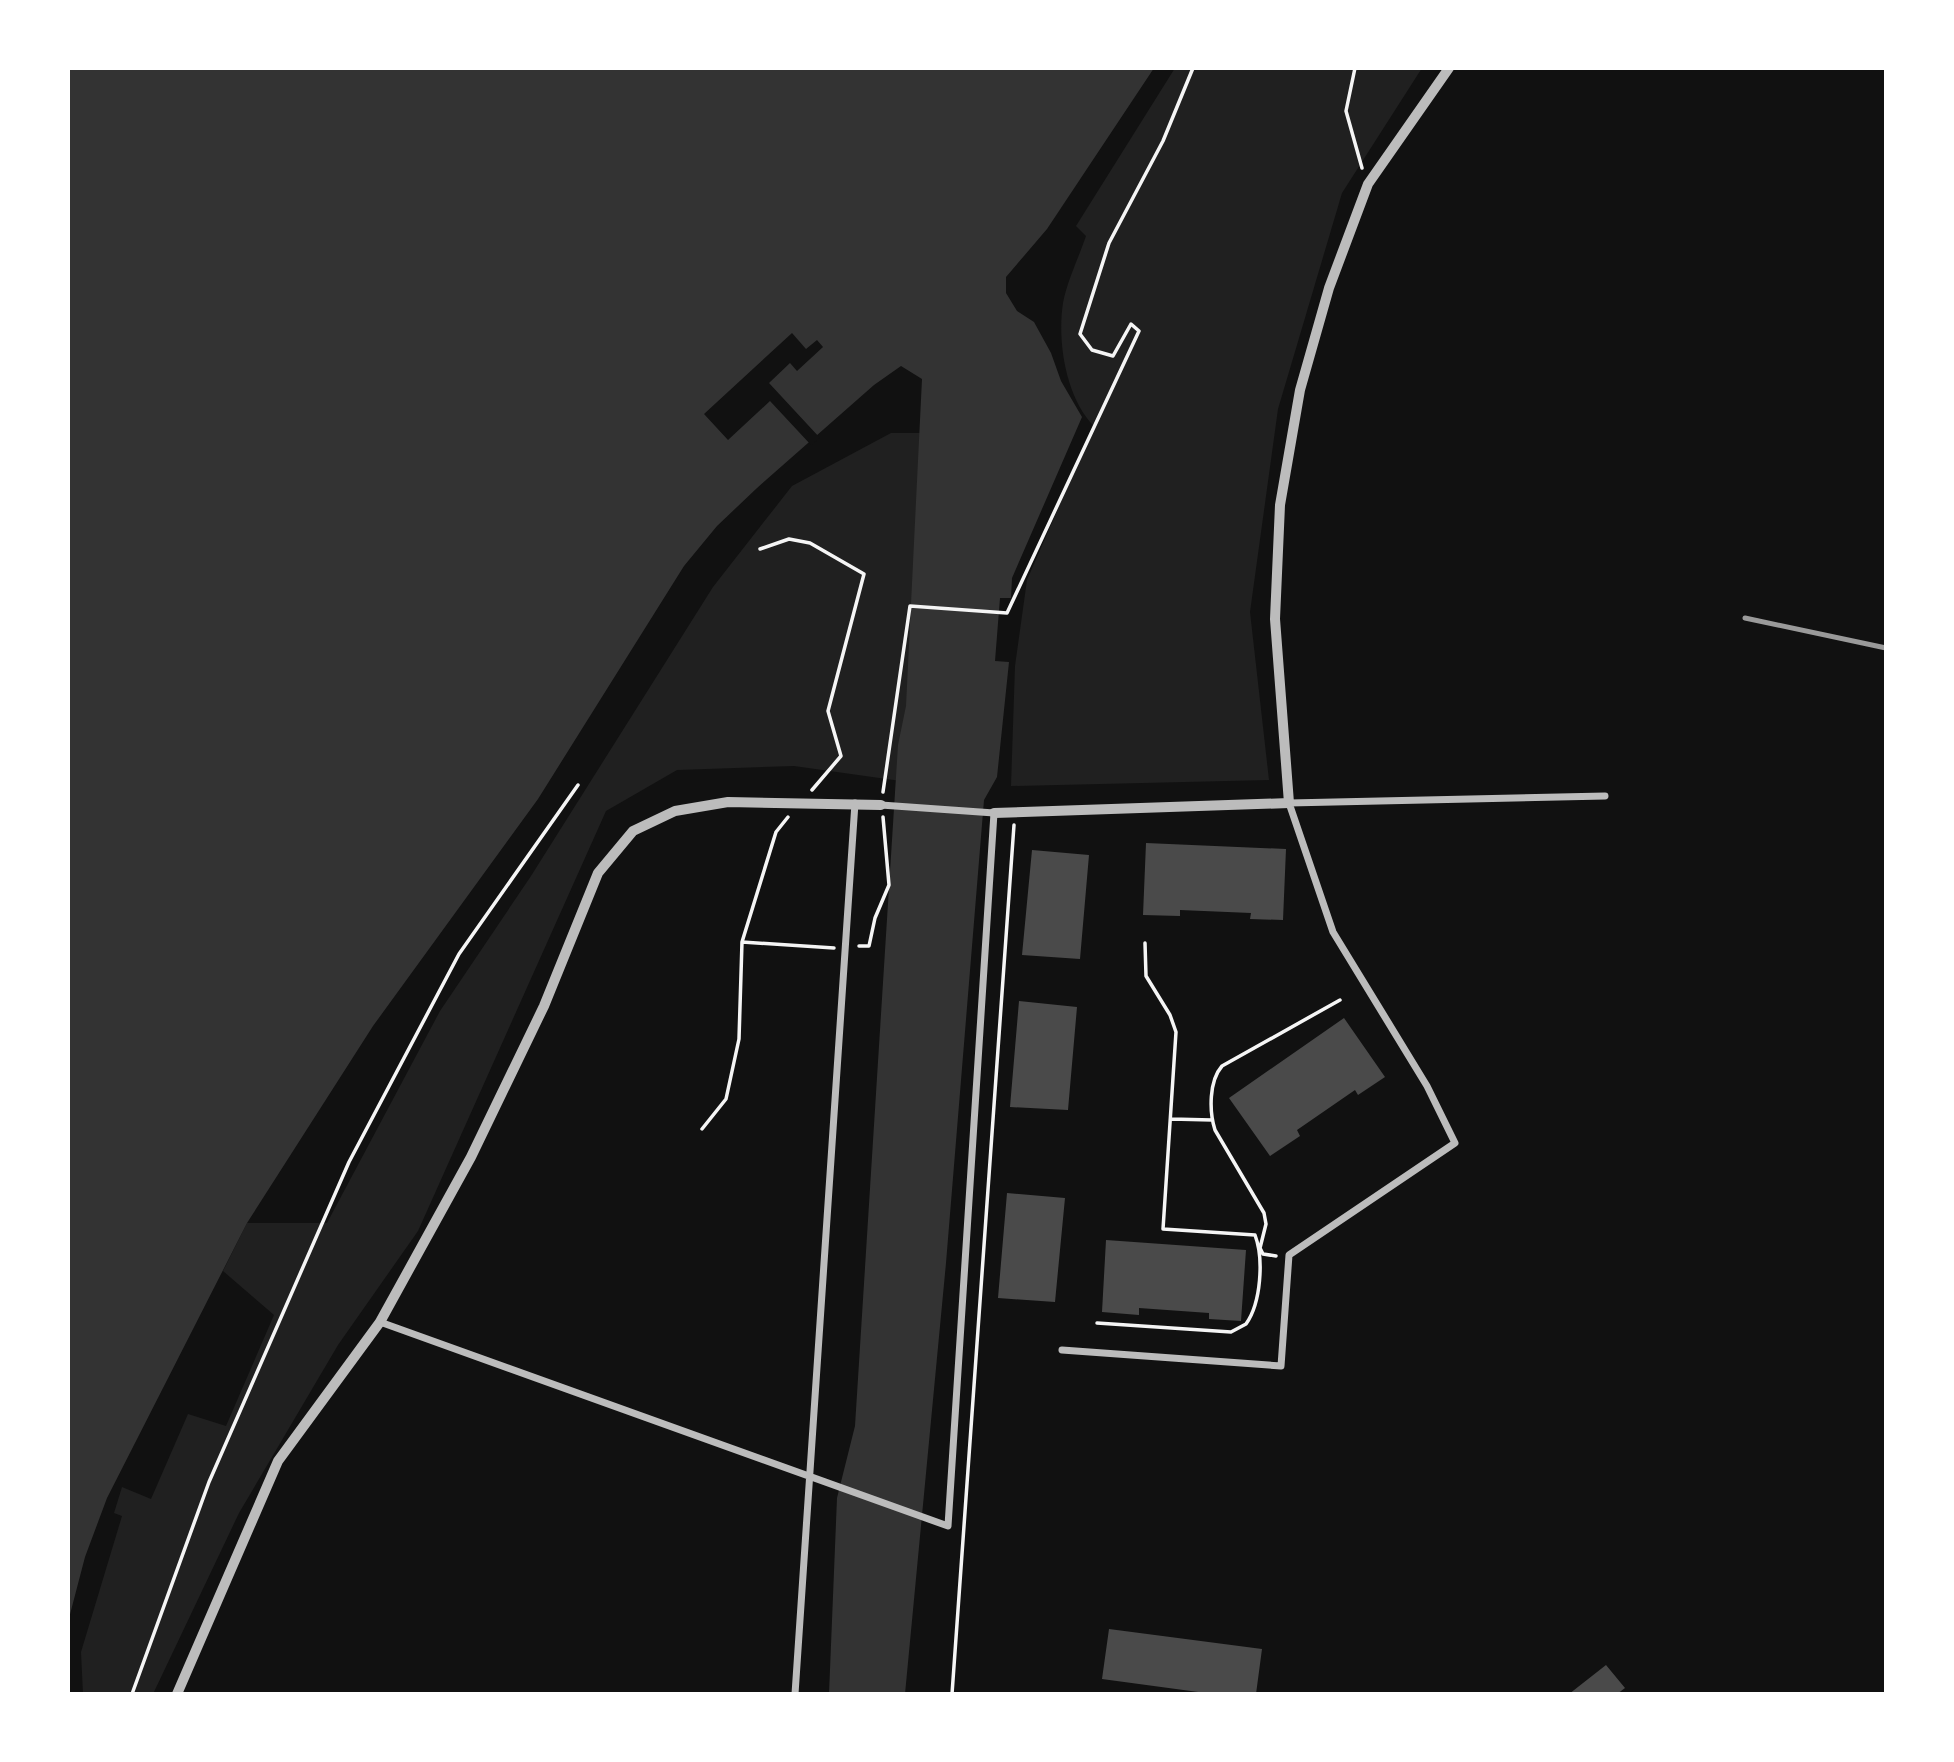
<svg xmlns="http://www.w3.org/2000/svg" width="1954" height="1762" viewBox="0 0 1954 1762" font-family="'Playfair Display',serif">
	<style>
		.green { fill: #202020 }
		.water { fill: #333 }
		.pier { fill: #111 }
		.building { fill: #4a4a4a }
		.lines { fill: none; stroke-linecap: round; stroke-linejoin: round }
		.path { stroke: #f5f5f5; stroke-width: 3.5 }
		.minor { stroke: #bcbcbc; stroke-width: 7 }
		.tertiary { stroke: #bcbcbc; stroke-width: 10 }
		.rail { stroke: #9a9a9a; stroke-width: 5 }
	</style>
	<rect width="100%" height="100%" fill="#111"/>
	<!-- green -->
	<path class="green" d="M1175,68H1422L1342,193L1278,409L1250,612L1269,780L1011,786L1015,666L1027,580L1094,426C1066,398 1057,342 1063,303C1067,281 1079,257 1086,236L1076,226Z
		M891,433H922L908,782L794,766L677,770L606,811L418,1231L338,1345L239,1513L153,1694H83L81,1652L122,1516L114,1513L122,1487L151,1499L188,1414L226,1426L274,1315L223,1271L247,1223H327L440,1011L531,876L713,587L792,486Z"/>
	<!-- water -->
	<path class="water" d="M68,68H1154L1047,229L1006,277V293L1017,311L1034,322L1051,353L1061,381L1082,417L1012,578L1011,598H1000L995,661L1009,662L997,777L984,800L946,1263L905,1694H829L837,1498L855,1426L898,745L906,706L922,379L901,366L874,385L757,488L717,526L684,566L538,799L373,1026L247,1223L107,1498L85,1557L68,1622Z"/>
	<!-- pier -->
	<path class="pier" d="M792,333L806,349L817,340L823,347L797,371L790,363L769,383L820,438L811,445L770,401L728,440L704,414Z"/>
	<!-- building -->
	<path class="building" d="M1146,843L1286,849L1283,920L1250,919L1251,913L1180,910V916L1143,915Z
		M1032,850L1089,855L1080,959L1022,955Z
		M1019,1001L1077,1007L1068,1110L1010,1107Z
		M1344,1018L1385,1077L1358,1095L1355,1090L1297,1130L1300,1136L1270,1156L1229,1098Z
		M1007,1193L1065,1198L1055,1302L998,1298Z
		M1106,1240L1246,1250L1241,1321L1209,1319V1313L1139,1308V1315L1102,1312Z
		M1109,1629L1262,1649L1256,1694H1213L1102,1679Z
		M1606,1665L1625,1688L1617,1694H1569Z"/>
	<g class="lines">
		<!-- path -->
		<path class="path" d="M1355,68L1346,111L1362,168
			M760,549L789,539L810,543L864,574L828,711L841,756L812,790
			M883,792L910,606L1007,613L1139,331L1131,324L1113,356L1092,350L1080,334L1109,243L1163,141L1193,68
			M742,942L776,832L788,817
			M859,946H869L875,918L889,885L883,817
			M1171,1119L1212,1120
			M702,1129L726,1099L739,1039L742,942L834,948
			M1276,1256L1263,1254L1260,1248L1266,1224L1264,1213L1215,1130C1209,1111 1209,1081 1222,1066L1340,1000
			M1097,1323L1231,1332L1246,1324C1261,1303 1264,1259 1255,1235L1163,1229L1176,1032L1170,1015L1146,976L1145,943
			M132,1694L209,1482L349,1162L459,954L578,785
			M952,1694L1014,825"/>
		<!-- minor -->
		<path class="minor" d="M380,1322L948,1526L994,813L881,805
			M1062,1350L1281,1366L1289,1255L1455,1143L1427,1086L1333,932L1289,803L1605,796
			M795,1694L855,803"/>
		<!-- tertiary -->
		<path class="tertiary" d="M994,813L1289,803L1275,619L1280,505L1300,390L1329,288L1368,184L1449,68
			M177,1694L278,1461L380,1322L471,1157L544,1006L598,873L633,831L675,811L728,802L881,805"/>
		<!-- rail -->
		<path class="rail" d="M1745,618L1886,648"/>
	</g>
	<!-- border -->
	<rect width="1954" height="1762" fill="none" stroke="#ffffff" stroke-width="140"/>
</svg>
